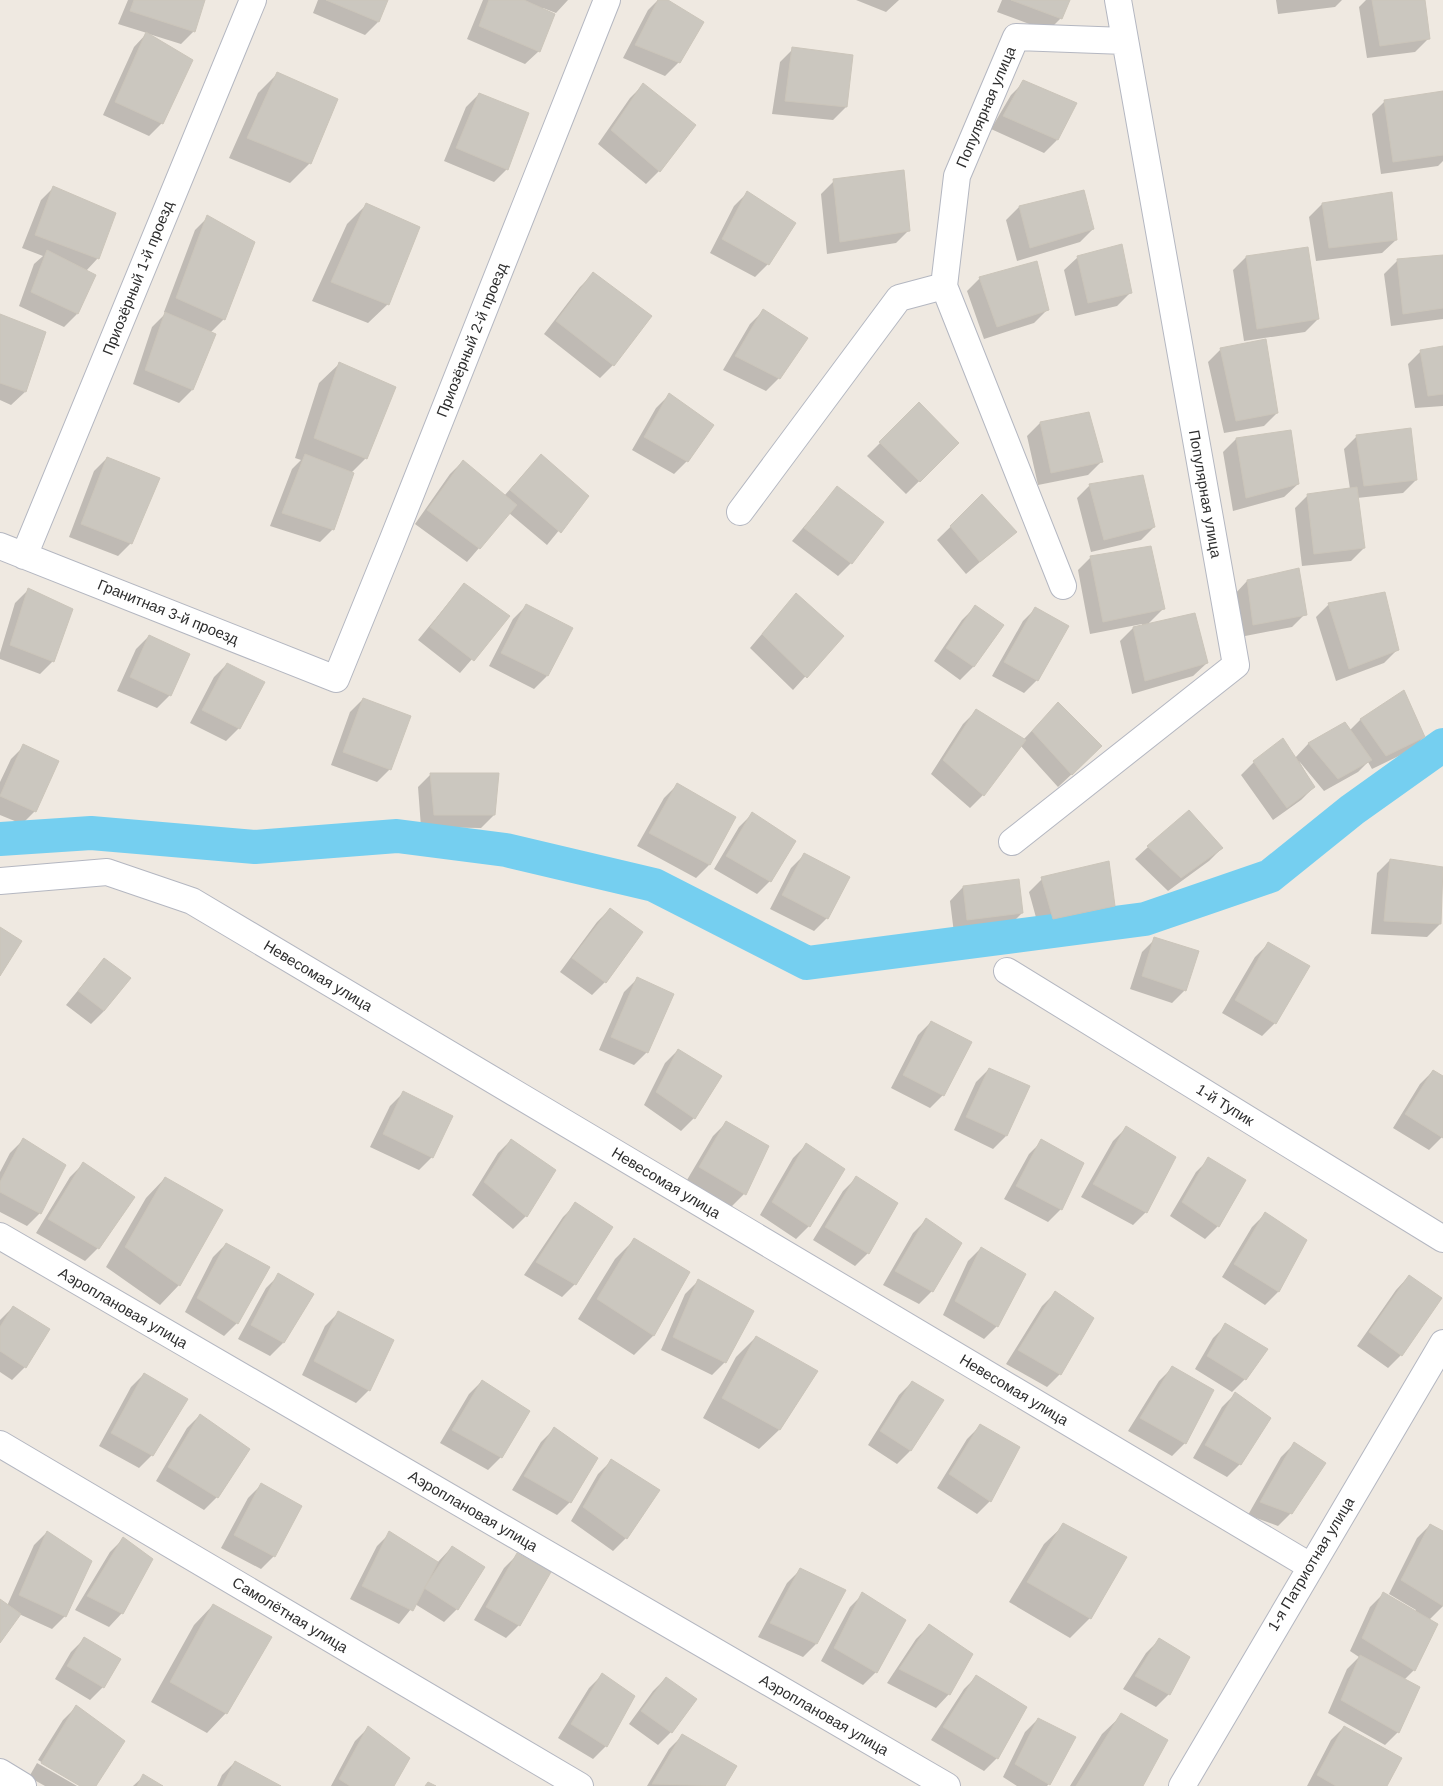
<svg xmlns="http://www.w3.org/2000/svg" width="1443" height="1786" viewBox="0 0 1443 1786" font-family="Helvetica,sans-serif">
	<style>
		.shadow { fill: #0003 }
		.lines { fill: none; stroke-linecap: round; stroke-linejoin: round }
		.canal { stroke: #75cff0; stroke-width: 34 }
		.building { fill: #cbc7bf; stroke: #cbc5ba }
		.street-casing { stroke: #b4b7c1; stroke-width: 28 }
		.street { stroke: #fff; stroke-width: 26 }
		.labels { text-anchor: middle; stroke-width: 4.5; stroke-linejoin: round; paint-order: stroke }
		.street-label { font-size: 15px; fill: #2e2e2e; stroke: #fff }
	</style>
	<rect width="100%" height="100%" fill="#efe9e1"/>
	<!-- shadow -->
	<path class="shadow" d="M128,0H204L194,31L181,44L149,34L191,61L162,123L149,136L103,115L134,47L147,33L118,24Z
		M318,0H387L378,22L365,35L313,13Z
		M483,0H568L556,13L543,8L539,51L525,64L467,39Z
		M658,0H666L679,62L665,76L623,58L648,10Z
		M856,0H899L886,12Z
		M1002,0H1069L1061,18L1048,31L997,12Z
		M1276,0H1342L1335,7L1278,14Z
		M1366,0H1424L1429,38L1415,52L1367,58L1359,7Z
		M793,49L852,56L846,107L833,120L772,114L780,62Z
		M278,73L336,99L309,164L290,183L229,158L258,93Z
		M1024,82L1075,103L1057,140L1044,153L991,129L1011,95Z
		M643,85L694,125L659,171L646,184L598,144L630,98Z
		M1443,92V161L1438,166L1381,174L1372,114L1385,101Z
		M479,94L507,169L494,182L444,161L466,107Z
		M834,181L909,230L896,243L827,254L821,194Z
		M54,187L98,258L86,271L94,276L77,314L64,327L19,306L34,264L43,256L22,248L41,200Z
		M1083,192L1093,229L1080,242L1017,261L1006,220L1019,207Z
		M747,193L768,264L755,277L710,253L734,206Z
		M1322,204L1396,240L1382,253L1316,261L1309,217Z
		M366,205L388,304L368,323L312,301L347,224Z
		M208,217L224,319L210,333L215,334L192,390L179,403L133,384L152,327L166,313L164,312L195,230Z
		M1443,256V319L1391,326L1384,274L1397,261Z
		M1078,257L1130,293L1117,306L1075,316L1064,270Z
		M1246,257L1318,319L1305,332L1244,341L1233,270Z
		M593,274L650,316L613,365L600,378L544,334L580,287Z
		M980,278L1047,310L1034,323L984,339L967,291Z
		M763,311L779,378L766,391L723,370L750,324Z
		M0,315L45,332L25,392L11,405L0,400Z
		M1443,348V406L1415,408L1408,364L1421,351Z
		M1221,349L1277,413L1264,426L1224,433L1208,362Z
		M339,364L366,458L351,473L333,529L320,542L270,526L292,469L301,460L295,458L319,383Z
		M669,395L687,461L674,474L632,450L656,408Z
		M919,404L958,443L906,494L867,456Z
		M1040,423L1101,462L1088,475L1038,485L1027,436Z
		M1357,436L1416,480L1403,493L1357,498L1364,548L1351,561L1302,566L1295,508L1308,495L1350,489L1344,449Z
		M1236,439L1298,484L1284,497L1233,511L1223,452Z
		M541,455L587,496L547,545L509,513L467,562L415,524L450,474L463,461L504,496Z
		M107,458L131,543L118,556L69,537L94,471Z
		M1090,485L1154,527L1141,540L1091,552L1077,498Z
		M837,487L882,522L851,563L838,576L792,541Z
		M982,496L1015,532L966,574L937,540Z
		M1091,557L1163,609L1147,625L1207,663L1193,676L1132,694L1120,641L1133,628L1142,626V624L1090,634L1078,570Z
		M1247,581L1305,614L1292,627L1240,637L1234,595Z
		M464,584L508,617L460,673L418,640Z
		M28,590L53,661L40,674L0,659V653L15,603Z
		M796,594L842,636L793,690L750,648Z
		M1329,604L1398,649L1384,663L1336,681L1316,617Z
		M526,606L547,676L534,689L489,666L513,619Z
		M975,607L1002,625L973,667L960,680L934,661L962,620Z
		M1036,608L1067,626L1037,680L1024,693L992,676L1023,621Z
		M149,636L170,695L157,708L117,691L136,649Z
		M227,664L239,728L226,741L190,723L214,677Z
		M1403,692L1424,737L1411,750L1372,769L1368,762L1358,772L1324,791L1299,761L1314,787L1301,800L1273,820L1241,775L1254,762L1295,758L1308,744L1345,723L1350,730L1360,720Z
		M363,699L390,769L377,782L331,765L350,712Z
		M976,711L1023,740L1045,717L1088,759L1058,787L1020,745L983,795L970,808L931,774L963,724Z
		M24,746L35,811L22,824L0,815V782L11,759Z
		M431,774L494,815L481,828L421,827L418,787Z
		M677,785L734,818L709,865L696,878L637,846L664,798Z
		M752,814L794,842L770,881L757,894L714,869L739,827Z
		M1148,847L1222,848L1209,861L1168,891L1135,859Z
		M804,855L827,918L814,931L770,909L791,868Z
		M1390,860L1440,924L1427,937L1371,934L1377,873Z
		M1042,879L1114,906L1100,919L1040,932L1029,892Z
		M1018,881L1022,913L1009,926L954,933L950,901L963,887Z
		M610,909L641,933L605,982L592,995L560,972L597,922Z
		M1155,939L1185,990L1172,1003L1130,989L1142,952Z
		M1268,944L1275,1023L1262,1036L1222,1013L1255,957Z
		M104,959V1011L91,1024L66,1005Z
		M637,979L647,1052L634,1065L599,1050L624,992Z
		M931,1022L943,1095L930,1108L891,1088L918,1035Z
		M678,1050L694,1118L681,1131L644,1105L665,1063Z
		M989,1069L1006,1136L993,1149L954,1130L976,1082Z
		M1433,1071L1443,1077V1136L1429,1150L1393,1128L1420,1084Z
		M403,1093L432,1157L419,1170L370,1147L390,1106Z
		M726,1123L768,1146L744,1194L731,1207L687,1180L713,1136Z
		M1126,1128L1146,1212L1133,1225L1081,1197L1113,1141Z
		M23,1140L64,1165L40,1213L27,1226L0,1212V1172L10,1153Z
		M511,1140L526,1216L513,1229L472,1195L498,1153Z
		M1042,1141L1061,1209L1048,1222L1004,1199L1029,1154Z
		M806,1145L809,1226L796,1239L760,1215L793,1158Z
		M1209,1159L1244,1180L1218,1226L1205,1239L1170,1216L1196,1172Z
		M83,1164L98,1248L85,1261L36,1233L70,1177Z
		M165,1178L179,1285L160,1305L106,1267L146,1198Z
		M856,1178L868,1253L855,1266L813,1240L843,1191Z
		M576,1204L575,1284L562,1297L524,1275L563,1217Z
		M1265,1214L1306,1240L1278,1292L1265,1305L1222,1277L1252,1227Z
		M926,1220L932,1291L919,1304L883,1285L913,1233Z
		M634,1240L688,1273L653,1336L634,1355L578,1319L615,1259Z
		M226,1244L237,1323L224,1336L185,1312L213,1257Z
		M981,1248L1024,1274L997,1326L984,1339L943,1315L968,1261Z
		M279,1275L312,1294L283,1343L270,1356L238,1339L266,1288Z
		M1409,1276L1401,1355L1388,1368L1357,1346L1396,1290Z
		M698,1281L725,1362L712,1375L661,1350L685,1294Z
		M1055,1293L1060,1374L1047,1387L1006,1364L1042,1306Z
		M13,1307L25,1367L12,1380L0,1372V1320Z
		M338,1313L369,1390L356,1403L302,1375L325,1326Z
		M1226,1325L1245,1379L1232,1392L1195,1369L1213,1338Z
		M756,1337L816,1372L779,1430L759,1449L703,1418L736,1357Z
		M1172,1368L1185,1443L1172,1456L1128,1431L1159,1381Z
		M144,1374L152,1455L139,1468L99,1446L131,1387Z
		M482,1381L501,1457L488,1470L440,1443L469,1394Z
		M912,1382L910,1451L897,1464L868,1445L899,1395Z
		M1235,1394L1240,1464L1227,1477L1193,1458L1222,1407Z
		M200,1415L217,1497L204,1510L156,1481L187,1428Z
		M980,1426L990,1501L977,1514L937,1488L967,1439Z
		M554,1429L596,1458L570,1502L557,1515L512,1490L541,1442Z
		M1294,1444L1291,1513L1278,1526L1248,1515L1281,1457Z
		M611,1461L626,1538L613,1551L571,1521L598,1474Z
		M261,1485L274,1556L261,1569L221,1548L248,1498Z
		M1064,1525L1090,1618L1070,1638L1009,1602L1044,1544Z
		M1430,1525L1443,1532V1606L1429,1620L1414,1670L1404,1680L1398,1732L1385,1745L1328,1713L1347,1669L1359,1657L1350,1651L1370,1607L1383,1594L1415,1612L1416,1610L1389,1594L1417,1538Z
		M47,1532L65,1616L52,1629L19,1614L0,1641V1600L7,1606L34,1545Z
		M390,1533L437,1563L452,1547L457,1609L444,1622L415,1604L399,1624L350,1599L377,1546Z
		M123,1539L122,1613L109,1627L75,1610L110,1552Z
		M517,1555L519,1625L506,1638L474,1620L504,1568Z
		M800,1570L816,1644L803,1657L758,1637L787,1583Z
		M863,1594L876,1672L863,1685L821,1661L850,1607Z
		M213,1605L226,1713L207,1733L151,1702L194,1625Z
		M929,1626L971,1655L949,1694L936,1708L887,1683L916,1639Z
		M84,1639L103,1687L90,1700L55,1679L71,1652Z
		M1159,1640L1188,1657L1169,1694L1156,1707L1123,1689L1146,1653Z
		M602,1675L634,1696L606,1746L593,1759L558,1738L589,1688Z
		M977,1676L997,1758L984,1771L931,1740L964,1689Z
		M666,1678L671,1732L658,1745L629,1724L653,1691Z
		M76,1707L94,1786H82L38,1760L63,1720Z
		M1122,1715L1141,1786H1070L1102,1734Z
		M1038,1719L1049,1784L1047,1786H1017L1003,1777L1025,1732Z
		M1344,1727L1386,1786H1307L1331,1740Z
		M368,1728L393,1786H331L355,1741Z
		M682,1736L736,1766L723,1786H647L669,1749Z
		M235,1762L279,1786H217L222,1775Z
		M37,1763L77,1786H45L29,1777Z
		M144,1776L160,1786H133Z"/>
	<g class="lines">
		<!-- canal -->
		<path class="canal" d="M0,839L91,833L255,847L397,836L506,850L654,885L807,963L1145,919L1270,876L1352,810L1443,745"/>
	</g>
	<!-- building -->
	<path class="building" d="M134,0H205L195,32L130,11Z
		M326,0H388L379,22Z
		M489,0H524L555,14L540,52L479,26Z
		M658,0H668L704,22L680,63L635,45Z
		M1011,0H1070L1062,19Z
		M1372,0H1425L1430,39L1380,46Z
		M146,32L193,60L163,124L115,102Z
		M792,47L853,55L847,107L785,101Z
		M277,72L338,99L311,164L247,138Z
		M1023,80L1077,103L1058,140L1003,116Z
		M643,83L696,125L660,172L611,130Z
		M1443,91V155L1393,162L1384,100Z
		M479,93L529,113L508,170L456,148Z
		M904,170L910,231L840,242L833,179Z
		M53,186L116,213L99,259L35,235Z
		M1084,190L1094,229L1030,248L1019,206Z
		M747,191L796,223L769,265L722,239Z
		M1392,192L1397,240L1329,248L1322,203Z
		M366,203L420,227L389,305L331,282Z
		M207,215L255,242L225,320L176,298Z
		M1122,244L1132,293L1088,303L1077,256Z
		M1308,247L1319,319L1257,329L1246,256Z
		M47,250L96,275L78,314L31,292Z
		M1443,255V308L1403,314L1397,259Z
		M1037,261L1049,310L997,327L979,277Z
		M593,272L652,316L614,366L556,321Z
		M763,309L808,338L780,379L735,356Z
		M165,312L216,334L193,390L145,370Z
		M0,314L46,332L26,392L0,383Z
		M1266,339L1278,413L1236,421L1220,348Z
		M1443,346V394L1428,396L1420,350Z
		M339,362L396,387L367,459L314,438Z
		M669,393L714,425L688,462L644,437Z
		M919,402L959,443L920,482L879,442Z
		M1089,412L1103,462L1051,473L1040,422Z
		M1411,428L1417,480L1364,486L1356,435Z
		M1291,430L1299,484L1246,498L1236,438Z
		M305,454L354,473L334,530L282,513Z
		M541,454L589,496L561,533L510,490Z
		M107,457L160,478L132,544L81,524Z
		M463,460L517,505L480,549L427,510Z
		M1143,475L1155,527L1104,540L1089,484Z
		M837,486L884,522L852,564L804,528Z
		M1357,487L1365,548L1314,554L1307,494Z
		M982,494L1017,532L980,562L950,526Z
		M1151,546L1165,609L1103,622L1090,556Z
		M1299,568L1307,615L1253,625L1247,580Z
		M464,583L510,616L474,661L430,627Z
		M28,588L73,609L54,662L10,645Z
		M1385,592L1399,650L1349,669L1328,603Z
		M796,593L844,636L807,678L762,634Z
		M526,604L573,628L548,676L501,653Z
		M975,605L1004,625L974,667L946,648Z
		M1035,607L1069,626L1038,681L1004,662Z
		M1195,613L1208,663L1145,681L1133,627Z
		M149,635L190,654L171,696L130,677Z
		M227,663L265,682L240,729L202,710Z
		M1404,690L1425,737L1386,756L1360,719Z
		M363,698L411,716L391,770L343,752Z
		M1058,702L1102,746L1072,775L1032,731Z
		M976,709L1026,740L984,796L943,760Z
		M1345,722L1372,760L1338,779L1308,743Z
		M1283,738L1315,787L1287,808L1253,761Z
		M23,744L59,761L36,812L0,796Z
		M430,773H499L495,815H434Z
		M677,783L736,817L710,865L649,833Z
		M1189,810L1223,848L1181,878L1147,846Z
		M752,812L796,841L771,882L726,856Z
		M804,853L850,877L828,919L782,895Z
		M1390,859L1443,867L1441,924L1384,921Z
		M1109,861L1115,906L1053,919L1041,877Z
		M1019,879L1023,913L967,920L963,886Z
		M610,908L643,932L606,983L572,958Z
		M0,927L22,941L0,976Z
		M1154,937L1199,951L1186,991L1142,976Z
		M1268,942L1310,966L1276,1024L1235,1000Z
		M104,958L131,978L104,1011L78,991Z
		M637,977L674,994L648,1053L611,1037Z
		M931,1021L972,1042L944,1096L903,1075Z
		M678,1049L722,1076L695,1119L656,1092Z
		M989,1068L1030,1086L1007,1136L966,1117Z
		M1433,1070L1443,1076V1138L1405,1114Z
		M403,1091L453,1116L433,1158L383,1134Z
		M726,1121L769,1146L746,1195L699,1167Z
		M1126,1126L1176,1157L1147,1213L1093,1184Z
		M23,1138L66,1165L41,1214L0,1192V1182Z
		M511,1139L556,1170L527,1217L484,1182Z
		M1041,1139L1084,1163L1062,1210L1016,1186Z
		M806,1143L845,1169L810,1227L772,1202Z
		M1208,1157L1246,1180L1219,1227L1182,1202Z
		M83,1162L135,1197L99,1249L48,1219Z
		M856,1176L898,1203L869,1254L825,1227Z
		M165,1177L223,1210L180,1286L125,1247Z
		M575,1202L613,1227L576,1285L536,1262Z
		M1265,1212L1307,1240L1279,1292L1234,1264Z
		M926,1218L962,1243L933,1292L895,1271Z
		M634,1238L690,1272L654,1336L597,1299Z
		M226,1243L270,1267L238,1324L197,1298Z
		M981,1247L1026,1274L998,1327L955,1301Z
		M278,1273L314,1294L284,1343L251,1325Z
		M1409,1275L1442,1298L1402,1356L1369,1332Z
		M698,1279L754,1311L726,1363L673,1337Z
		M1055,1291L1094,1318L1061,1375L1018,1350Z
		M13,1306L50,1329L26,1368L0,1351V1327Z
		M338,1311L394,1340L370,1391L314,1361Z
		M1225,1323L1268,1349L1246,1380L1207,1356Z
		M756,1336L818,1371L780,1430L722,1398Z
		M1172,1366L1214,1390L1186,1444L1140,1418Z
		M144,1373L188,1399L153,1456L111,1433Z
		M482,1380L530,1411L502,1458L452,1430Z
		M912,1381L944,1400L911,1451L880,1431Z
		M1235,1392L1271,1418L1241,1465L1205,1445Z
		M200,1414L250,1449L218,1498L168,1467Z
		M980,1424L1020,1447L991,1502L949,1474Z
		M554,1427L598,1458L571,1503L524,1476Z
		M1294,1442L1326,1463L1292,1514L1260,1502Z
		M611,1459L660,1490L627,1539L583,1507Z
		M261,1483L302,1506L275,1557L234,1535Z
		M1063,1523L1127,1557L1091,1619L1027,1582Z
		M1430,1524L1443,1531V1606L1401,1580Z
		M47,1531L92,1561L66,1617L19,1595Z
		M389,1531L438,1562L413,1611L362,1586Z
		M123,1537L153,1559L123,1614L87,1596Z
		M452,1546L485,1567L458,1610L424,1588Z
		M517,1553L551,1572L520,1626L486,1607Z
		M800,1568L846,1590L817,1644L770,1623Z
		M862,1592L906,1620L877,1673L834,1648Z
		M1383,1592L1438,1624L1415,1671L1362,1638Z
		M0,1599L21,1614L0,1643Z
		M213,1604L272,1637L227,1714L170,1682Z
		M929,1624L973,1654L950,1695L899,1669Z
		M84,1637L121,1659L104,1688L67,1666Z
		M1159,1638L1190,1657L1170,1695L1135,1676Z
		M1360,1655L1420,1687L1399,1733L1341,1700Z
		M602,1673L635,1696L607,1747L571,1724Z
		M976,1675L1027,1707L998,1759L943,1727Z
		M666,1677L697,1699L672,1733L641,1711Z
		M76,1705L125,1741L96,1786H80L41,1763Z
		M1121,1713L1168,1740L1143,1786H1076Z
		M1038,1718L1076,1737L1050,1785L1015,1764Z
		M368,1726L410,1758L394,1786H350L339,1779Z
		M1344,1726L1402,1758L1387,1786H1336L1317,1775Z
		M682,1734L737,1766L725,1786L652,1784Z
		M235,1761L281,1786H222Z
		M143,1774L163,1786H137Z
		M428,1782L436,1786H425Z"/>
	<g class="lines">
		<!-- street casing -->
		<g class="street-casing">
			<path id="street" d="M740,512L899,298L944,286
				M0,546L336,679L393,539L607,0
				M24,556L253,0
				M1063,586L944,286L957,176L1016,37L1125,41
				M1012,842L1236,665L1118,0
				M0,881L107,872L192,901L1310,1566
				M1007,971L1443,1239
				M0,1236L947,1786
				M0,1444L580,1786
				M0,1772L23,1786
				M1182,1786L1443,1343"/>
		</g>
		<!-- street -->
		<use href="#street" class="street"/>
	</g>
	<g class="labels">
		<!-- street labels -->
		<g class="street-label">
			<text transform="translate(986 107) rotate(-67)" y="5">Популярная улица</text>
			<text transform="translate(138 278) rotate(-68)" y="5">Приозёрный 1-й проезд</text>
			<text transform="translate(472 340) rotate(-68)" y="5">Приозёрный 2-й проезд</text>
			<text transform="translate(1205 494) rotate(80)" y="5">Популярная улица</text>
			<text transform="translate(168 612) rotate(22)" y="5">Гранитная 3-й проезд</text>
			<text transform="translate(318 976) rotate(31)" y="5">Невесомая улица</text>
			<text transform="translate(1225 1105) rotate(32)" y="5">1-й Тупик</text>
			<text transform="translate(666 1183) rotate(31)" y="5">Невесомая улица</text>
			<text transform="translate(123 1308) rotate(30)" y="5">Аэроплановая улица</text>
			<text transform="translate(1014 1390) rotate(31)" y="5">Невесомая улица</text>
			<text transform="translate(473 1511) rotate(30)" y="5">Аэроплановая улица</text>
			<text transform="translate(1311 1564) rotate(-59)" y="5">1-я Патриотная улица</text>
			<text transform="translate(290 1615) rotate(31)" y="5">Самолётная улица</text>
			<text transform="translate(824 1715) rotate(30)" y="5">Аэроплановая улица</text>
		</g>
	</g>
</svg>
